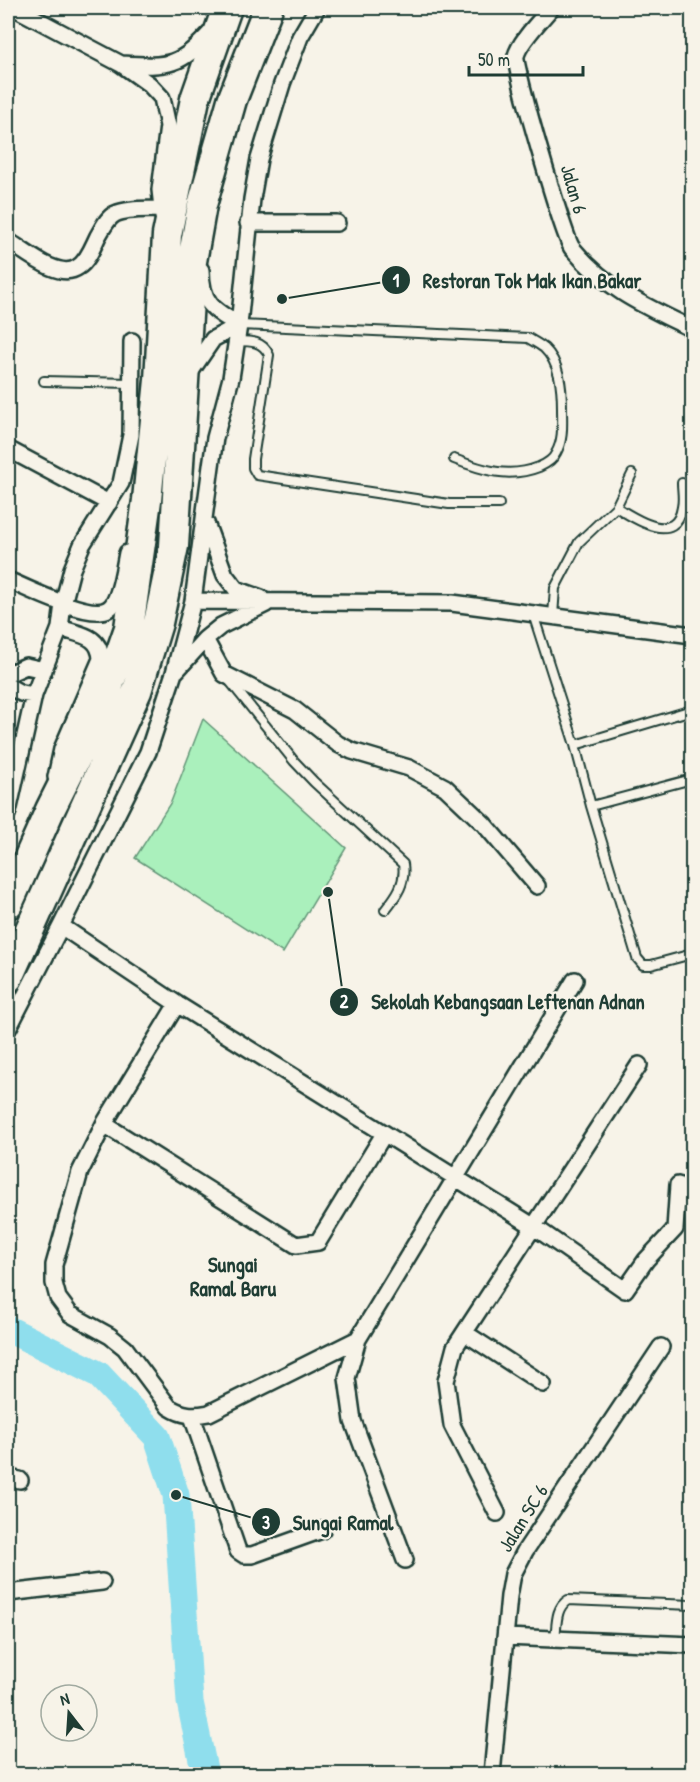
<svg xmlns="http://www.w3.org/2000/svg" width="700" height="1782" viewBox="0 0 700 1782" font-family="'Patrick Hand',sans-serif">
	<style>
		.green { fill: #aaf0bc; stroke: #649678; stroke-width: 1.5 }
		.lines { fill: none; stroke-linecap: round; stroke-linejoin: round }
		.river { stroke: #8fdeed; stroke-width: 27 }
		.lane-casing { stroke: #1f3d34; stroke-width: 12 }
		.street-casing { stroke: #1f3d34; stroke-width: 20 }
		.highway-casing { stroke: #1f3d34; stroke-width: 33 }
		.lane { stroke: #f7f3e8; stroke-width: 8 }
		.street { stroke: #f7f3e8; stroke-width: 15 }
		.highway { stroke: #f7f3e8; stroke-width: 28 }
		.labels { text-anchor: middle; stroke-width: 4.5; stroke-linejoin: round; paint-order: stroke }
		.street-label { font-size: 20px; fill: #1f3d34; stroke: #f7f3e8 }
		.neighbourhood-label { font-size: 21px; font-weight: bold; fill: #1f3d34; stroke: #f7f3e8 }
		.leader { fill: none; stroke: #1f3d34; stroke-width: 2 }
		.callout-dot { fill: #1f3d34; stroke: #f7f3e8; stroke-width: 2 }
		.mark-label { font-size: 18px; text-anchor: middle; font-weight: bold; fill: #fff }
		.callout-label { font-size: 21px; text-anchor: middle; font-weight: bold; fill: #1f3d34; stroke: #f7f3e8; stroke-width: 4.5; stroke-linejoin: round; paint-order: stroke }
	</style>
	<rect width="100%" height="100%" fill="#f7f3e8"/>
	<filter id="ink" filterUnits="userSpaceOnUse"><feTurbulence type="fractalNoise" baseFrequency=".0167" numOctaves="2"/><feDisplacementMap in="SourceGraphic" scale="12" xChannelSelector="R" yChannelSelector="G"/><feConvolveMatrix kernelMatrix="1 2 1 2 8 2 1 2 1" color-interpolation-filters="sRGB"/></filter>
	<g filter="url(#ink)">
		<!-- green -->
		<path class="green" d="M203,719L346,848L283,953L135,858L171,802Z"/>
		<g class="lines">
			<!-- river -->
			<path class="river" d="M8,1329L98,1374L157,1437L176,1495L190,1702L205,1774"/>
			<!-- lane casing -->
			<g class="lane-casing">
				<path id="lane" d="M239,325L528,338C533,341 539,344 544,348C560,363 562,387 562,408C562,423 564,439 556,453C553,460 546,464 539,467C509,479 482,470 454,459
					M237,341C251,341 263,341 269,355L253,459V468L257,475L449,504H499
					M44,381L131,383
					M616,507C635,519 676,546 682,507C684,499 682,490 682,483
					M533,614L575,745L591,806L637,958L643,965H651L692,954
					M553,616L555,588L579,542L616,507L632,474
					M228,679L294,761L314,782L403,864C406,883 397,895 385,910
					M575,745L692,710
					M591,806L692,779
					M555,1639C557,1625 555,1608 568,1600L692,1605"/>
			</g>
			<!-- street casing -->
			<g class="street-casing">
				<path id="street" d="M15,8L121,64L149,84L162,98L168,126L160,190L163,217
					M551,8C542,19 519,42 516,56C514,67 564,238 572,248C607,290 645,306 692,329
					M121,64C170,67 179,67 213,30
					M248,223H337
					M8,241C25,251 59,281 78,267C88,261 93,246 98,236C103,228 107,218 115,214C128,208 147,210 161,209
					M201,270C201,303 213,310 239,325
					M189,374L213,339L239,325
					M8,449L109,503
					M206,523L225,575L236,589L261,598
					M8,580C26,588 91,620 108,609C120,602 124,567 127,553
					M193,601L452,603L692,635
					M205,639L224,674L295,710L338,744L352,751L409,768L445,787L484,824L537,886
					M176,671L205,639L221,626L266,604
					M8,674L26,666L44,670
					M8,686L21,693L34,695
					M56,777L62,749L101,659C100,635 80,635 60,628
					M8,812L34,695L60,628L63,604L72,569L82,545L121,483L131,435L132,341
					M61,926L177,1004L533,1226L625,1290L646,1260L675,1229L678,1185
					M177,1004L104,1124L80,1172L54,1265V1283L58,1298L70,1314L110,1336L125,1348L169,1407C183,1416 193,1416 209,1413L358,1339
					M8,1029L61,926L148,752L174,673L193,601L211,466L215,438L231,378L239,325L252,199L259,159L282,84L300,37L317,8
					M104,1124L296,1245L318,1242L384,1134
					M465,1333L543,1384
					M192,1416L238,1551L244,1555H252L322,1530
					M8,1478L20,1480
					M497,1513L452,1425L446,1381L455,1347L639,1065
					M405,1560L353,1421L347,1378L358,1339L575,980
					M8,1593L102,1582
					M506,1637L692,1645
					M492,1774L509,1596L513,1574L525,1551L661,1347"/>
			</g>
			<!-- highway casing -->
			<g class="highway-casing">
				<path id="highway" d="M8,904L50,810L101,708L129,628L147,500L159,380L167,235L195,99L227,8
					M8,978L137,691L158,623L174,546L191,267L202,205L232,100L268,8"/>
			</g>
			<!-- lane -->
			<use href="#lane" class="lane"/>
			<!-- street -->
			<use href="#street" class="street"/>
			<!-- highway -->
			<use href="#highway" class="highway"/>
		</g>
	</g>
	<g class="labels">
		<!-- street labels -->
		<g class="street-label">
			<text transform="translate(574 189) rotate(74)" y="7">Jalan 6</text>
			<text transform="translate(523 1518) rotate(-58)" y="7">Jalan SC 6</text>
		</g>
		<!-- neighbourhood labels -->
		<g class="neighbourhood-label">
			<text x="233" y="1272">Sungai<tspan x="233" dy="24">Ramal Baru</tspan></text>
		</g>
	</g>
	<!-- callouts -->
	<path class="leader" d="M282 299L396 280M328 892L344 1002M176 1495L266 1522"/>
	<g class="callout-dot">
		<circle cx="282" cy="299" r="6"/>
		<circle cx="328" cy="892" r="6"/>
		<circle cx="176" cy="1495" r="6"/>
		<circle cx="396" cy="280" r="15"/>
		<circle cx="344" cy="1002" r="15"/>
		<circle cx="266" cy="1522" r="15"/>
	</g>
	<g class="mark-label">
		<text x="396" y="287">1</text>
		<text x="344" y="1008">2</text>
		<text x="266" y="1529">3</text>
	</g>
	<g class="callout-label">
		<text x="532" y="288">Restoran Tok Mak Ikan Bakar</text>
		<text x="508" y="1009">Sekolah Kebangsaan Leftenan Adnan</text>
		<text x="343" y="1530">Sungai Ramal</text>
	</g>
	<!-- margin -->
	<rect width="700" height="1782" fill="none" stroke="#f7f3e8" stroke-width="30"/>
	<rect x="15" y="15" width="670" height="1752" fill="none" stroke="#1f3d34" stroke-width="2" filter="url(#ink)"/>
	<!-- north arrow -->
	<g transform="translate(69 1713) rotate(343)"><circle r="28" fill="#f7f3e8" stroke="#a1aaa0" stroke-width="1.5"/>
	<path d="M0-4.5L10 22L0 15L-10 22Z" fill="#1f3d34"/>
	<text y="-9" font-size="16" font-weight="bold" text-anchor="middle" fill="#1f3d34">N</text>
	</g>
	<!-- scale -->
	<path d="M469 66v9h114v-9" fill="none" stroke="#1f3d34" stroke-width="3"/>
	<text x="478" y="66" font-size="18" fill="#1f3d34" stroke="#f7f3e8" stroke-width="4.5" paint-order="stroke">50 m</text>
</svg>
